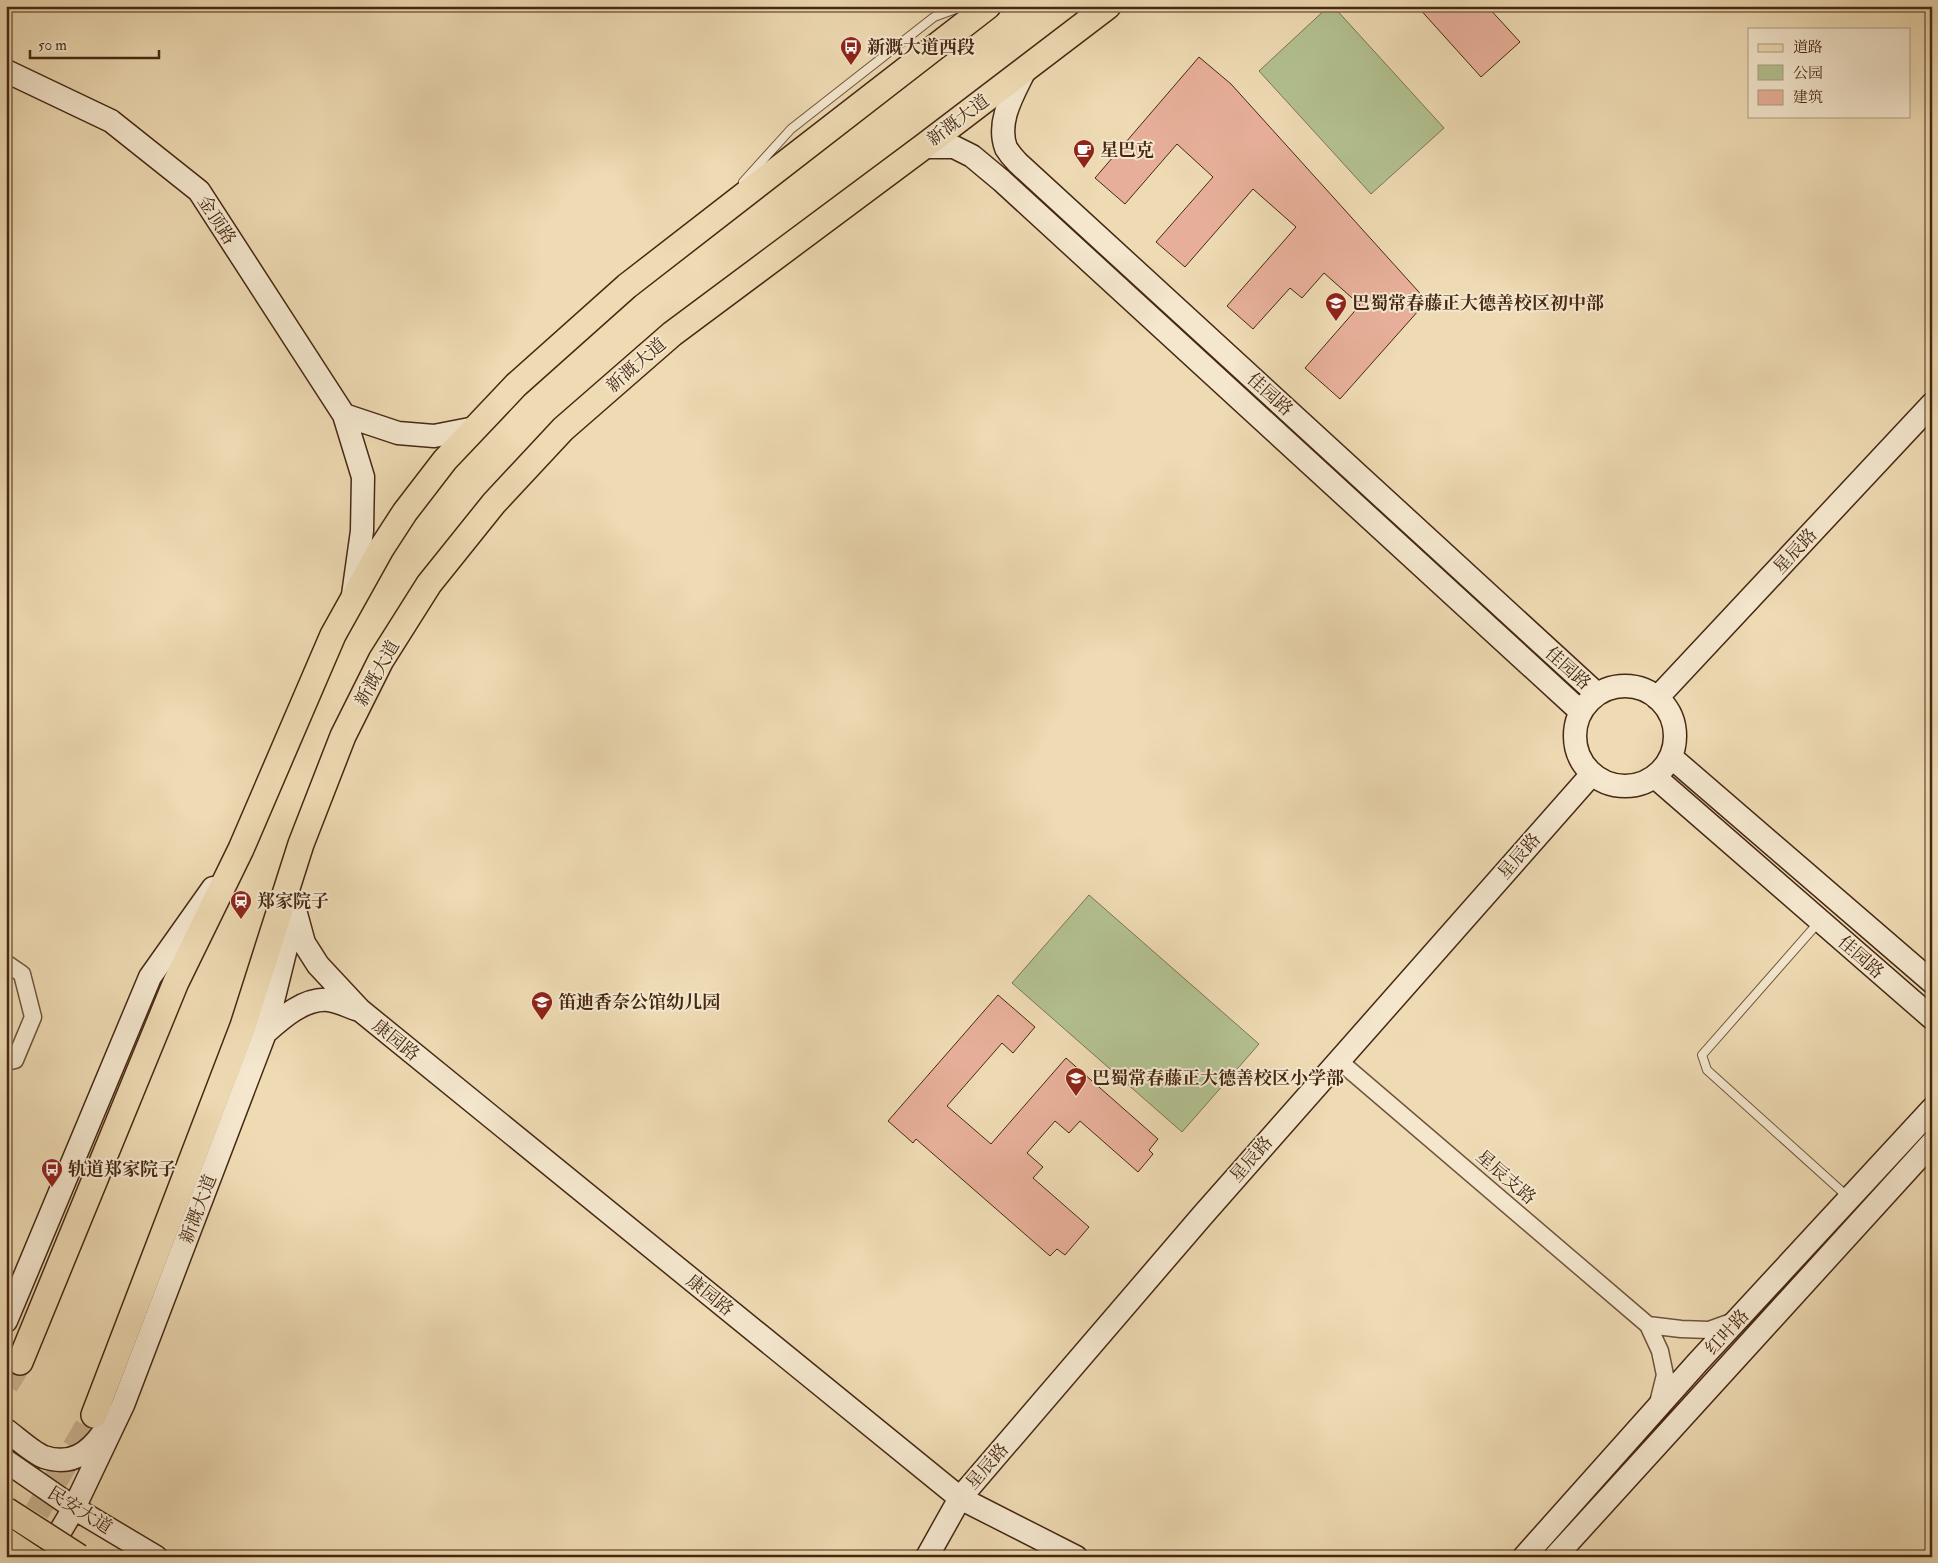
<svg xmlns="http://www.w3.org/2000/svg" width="1938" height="1563" viewBox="0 0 1938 1563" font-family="'IM FELL Double Pica','Noto Serif SC',serif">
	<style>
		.green { fill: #b3c191; stroke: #7c7452 }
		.building { fill: #e7af99; stroke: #462813 }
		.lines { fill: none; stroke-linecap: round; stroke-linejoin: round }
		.primary-tunnel { stroke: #ccb693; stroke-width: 25; stroke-dasharray: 25 12; stroke-linecap: butt }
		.lane-casing { stroke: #70543b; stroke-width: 10 }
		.street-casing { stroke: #70543b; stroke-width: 19 }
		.secondary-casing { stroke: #462813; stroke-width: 25 }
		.primary-casing { stroke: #462813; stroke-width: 28 }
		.lane { stroke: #f4e7ce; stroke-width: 8 }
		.street { stroke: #f4e7ce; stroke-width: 16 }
		.secondary { stroke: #f4e7ce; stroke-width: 22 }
		.primary { stroke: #eedab3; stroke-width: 25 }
		.primary-bridge-casing { stroke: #462813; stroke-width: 28; stroke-linecap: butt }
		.primary-bridge { stroke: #eedab3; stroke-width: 25 }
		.labels { text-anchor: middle; stroke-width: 4; stroke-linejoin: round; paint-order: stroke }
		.poi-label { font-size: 18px; font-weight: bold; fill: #462813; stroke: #f4e7ce; text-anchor: start }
		.street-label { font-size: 18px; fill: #462813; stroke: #f4e7ce }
	</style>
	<rect width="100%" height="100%" fill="#eedab3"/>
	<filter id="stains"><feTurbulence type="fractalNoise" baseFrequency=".004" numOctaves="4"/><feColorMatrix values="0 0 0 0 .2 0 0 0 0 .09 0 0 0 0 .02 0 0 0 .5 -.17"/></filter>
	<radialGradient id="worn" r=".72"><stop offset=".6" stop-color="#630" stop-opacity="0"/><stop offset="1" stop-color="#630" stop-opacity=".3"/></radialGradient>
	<!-- green -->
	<path class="green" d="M1329,6H1333L1444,128L1371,194L1259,71Z
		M1089,895L1259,1044L1182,1132L1012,983Z"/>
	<!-- building -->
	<path class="building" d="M1417,6H1487L1520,42L1481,77Z
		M1199,57L1231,84L1427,301L1340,399L1305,368L1360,305L1324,273L1302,298L1290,288L1253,329L1227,306L1296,227L1253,189L1185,267L1156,242L1213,177L1177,144L1125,204L1095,178Z
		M998,995L1035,1027L1013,1053L1002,1043L947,1106L991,1144L1066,1058L1158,1139L1149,1150L1153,1154L1138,1172L1080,1121L1069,1133L1055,1121L1027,1153L1043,1167L1033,1178L1089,1227L1065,1255L1057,1249L1050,1256L916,1139L913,1143L888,1121Z"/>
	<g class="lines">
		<!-- primary-tunnel -->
		<path class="primary-tunnel" d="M6,1385L20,1362
			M18,1544L94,1415"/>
		<!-- lane casing -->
		<g class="lane-casing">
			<path id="lane" d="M743,182L791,129L934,17L964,6
				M1818,923L1702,1055L1707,1070L1848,1197"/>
		</g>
		<!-- street casing -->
		<g class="street-casing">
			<path id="street" d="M6,963L22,974L33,1017L15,1060L6,1062
				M1338,1060L1648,1325L1660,1351L1665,1375L1657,1407
				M1648,1325L1681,1329L1709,1330L1734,1321"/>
		</g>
		<!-- secondary casing -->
		<g class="secondary-casing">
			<path id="secondary" d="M1025,70C1014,93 996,121 1006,148C1009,153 1014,159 1018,163L1597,694
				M6,71L111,121L199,191L344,415L363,477L362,531L353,595
				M923,147H954L972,156L1002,181L1580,711
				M344,415L398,433L434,436L475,428
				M1575 736a50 50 0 1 1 100 0a50 50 0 1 1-100 0Z
				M1657,698L1932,404
				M1671,757L1932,982
				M1655,777L1932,1018
				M295,910L304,943L318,965L360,1010L960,1498L1076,1557
				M265,1033C282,1018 304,998 328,1000C338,1001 349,1007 359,1010
				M6,1321L150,977L213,888
				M6,1430C17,1438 33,1453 44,1457C71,1466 89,1453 103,1433
				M6,1461L74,1508L156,1557
				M45,1557L74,1508L123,1405L265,1033L295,912
				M927,1557L960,1498L1202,1216L1592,774
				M1524,1557L1698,1362L1932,1109
				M1555,1557L1932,1143"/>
		</g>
		<!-- primary casing -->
		<g class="primary-casing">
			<path id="primary" d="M20,1362L176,982L241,849L333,635L381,549L405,512L445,460L516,385L627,286L988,6
				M94,1415L243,1026L301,844L343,736L381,660L429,584L494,503L563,429L672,334L923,147L1108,6"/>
		</g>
		<!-- lane -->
		<use href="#lane" class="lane"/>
		<!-- street -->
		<use href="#street" class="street"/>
		<!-- secondary -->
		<use href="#secondary" class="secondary"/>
		<!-- primary -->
		<use href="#primary" class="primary"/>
		<!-- primary-bridge casing -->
		<g class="primary-bridge-casing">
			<path id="primary-bridge" d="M6,1510L79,1557
				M6,1541L30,1557"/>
		</g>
		<!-- primary-bridge -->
		<use href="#primary-bridge" class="primary-bridge"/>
	</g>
	<!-- icons -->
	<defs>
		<g id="bus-pin" transform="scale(1.125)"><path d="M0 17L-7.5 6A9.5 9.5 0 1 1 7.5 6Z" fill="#8f2418" stroke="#f4e7ce"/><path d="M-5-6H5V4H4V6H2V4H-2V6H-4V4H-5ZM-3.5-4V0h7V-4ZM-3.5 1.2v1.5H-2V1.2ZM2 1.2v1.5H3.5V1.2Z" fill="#fff"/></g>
		<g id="cafe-pin" transform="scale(1.125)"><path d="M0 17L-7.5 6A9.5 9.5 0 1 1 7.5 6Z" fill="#8f2418" stroke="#f4e7ce"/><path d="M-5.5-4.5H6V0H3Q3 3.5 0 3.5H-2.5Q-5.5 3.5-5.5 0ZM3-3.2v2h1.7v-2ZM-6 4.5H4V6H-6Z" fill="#fff"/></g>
		<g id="school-pin" transform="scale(1.125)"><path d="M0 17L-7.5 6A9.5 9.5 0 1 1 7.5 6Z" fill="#8f2418" stroke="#f4e7ce"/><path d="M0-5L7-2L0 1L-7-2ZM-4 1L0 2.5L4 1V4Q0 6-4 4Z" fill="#fff"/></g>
		<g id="station-pin" transform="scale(1.125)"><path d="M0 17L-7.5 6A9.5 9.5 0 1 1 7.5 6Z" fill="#8f2418" stroke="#f4e7ce"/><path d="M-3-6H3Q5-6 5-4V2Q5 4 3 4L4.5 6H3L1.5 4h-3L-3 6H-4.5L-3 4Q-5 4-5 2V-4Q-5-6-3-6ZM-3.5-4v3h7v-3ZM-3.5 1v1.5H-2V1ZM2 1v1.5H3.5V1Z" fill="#fff"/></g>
	</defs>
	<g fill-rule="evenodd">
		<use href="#bus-pin" x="851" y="47"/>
		<use href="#cafe-pin" x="1084" y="150"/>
		<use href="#school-pin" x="1336" y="303"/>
		<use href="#station-pin" x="241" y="901"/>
		<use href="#school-pin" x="542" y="1002"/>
		<use href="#school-pin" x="1076" y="1078"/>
		<use href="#bus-pin" x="52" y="1169"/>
	</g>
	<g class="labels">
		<!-- poi labels -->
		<g class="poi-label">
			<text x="867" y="53">新溉大道西段</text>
			<text x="1100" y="156">星巴克</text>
			<text x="1352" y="309">巴蜀常春藤正大德善校区初中部</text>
			<text x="257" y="907">郑家院子</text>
			<text x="558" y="1008">笛迪香奈公馆幼儿园</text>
			<text x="1092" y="1084">巴蜀常春藤正大德善校区小学部</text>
			<text x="68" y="1175">轨道郑家院子</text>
		</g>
		<!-- street labels -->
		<g class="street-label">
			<text transform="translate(958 120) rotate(-37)" y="6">新溉大道</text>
			<text transform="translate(217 220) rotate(57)" y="6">金顶路</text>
			<text transform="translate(636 365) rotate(-41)" y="6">新溉大道</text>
			<text transform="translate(1270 394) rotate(42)" y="6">佳园路</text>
			<text transform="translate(1795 551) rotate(-47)" y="6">星辰路</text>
			<text transform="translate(1568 668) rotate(42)" y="6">佳园路</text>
			<text transform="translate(377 673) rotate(-61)" y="6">新溉大道</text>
			<text transform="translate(1519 856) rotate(-49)" y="6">星辰路</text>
			<text transform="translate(1861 957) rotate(41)" y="6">佳园路</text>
			<text transform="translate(396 1040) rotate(39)" y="6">康园路</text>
			<text transform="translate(1251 1159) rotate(-49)" y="6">星辰路</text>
			<text transform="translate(1506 1177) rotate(41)" y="6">星辰支路</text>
			<text transform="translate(198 1209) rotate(-69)" y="6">新溉大道</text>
			<text transform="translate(710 1295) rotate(39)" y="6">康园路</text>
			<text transform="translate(1727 1332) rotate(-47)" y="6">红叶路</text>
			<text transform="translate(987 1466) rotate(-49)" y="6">星辰路</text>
			<text transform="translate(80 1510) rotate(32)" y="6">民安大道</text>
		</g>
	</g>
	<!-- margin -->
	<rect width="1938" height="1563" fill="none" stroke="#eedab3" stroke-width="25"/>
	<rect x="8" y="8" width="1923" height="1548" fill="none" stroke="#462813" stroke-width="2.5"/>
	<rect x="12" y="12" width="1913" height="1538" fill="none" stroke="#462813"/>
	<!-- legend -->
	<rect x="1748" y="28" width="162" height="90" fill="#f4e7ce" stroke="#ae9b83"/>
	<rect x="1758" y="44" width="25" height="8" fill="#eedab3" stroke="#ae9b83"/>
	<text x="1793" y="52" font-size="15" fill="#462813">道路</text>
	<rect x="1758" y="65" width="25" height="15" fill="#b3c191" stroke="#ae9b83"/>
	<text x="1793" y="78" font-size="15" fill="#462813">公园</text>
	<rect x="1758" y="90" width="25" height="15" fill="#e7af99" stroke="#ae9b83"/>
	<text x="1793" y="102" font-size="15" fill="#462813">建筑</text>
	<!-- scale -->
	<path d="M30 50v8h129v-8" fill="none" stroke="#462813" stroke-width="2.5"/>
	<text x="38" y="50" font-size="15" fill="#462813" stroke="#f4e7ce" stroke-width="4" paint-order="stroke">50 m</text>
	<rect width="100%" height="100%" filter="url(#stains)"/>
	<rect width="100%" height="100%" fill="url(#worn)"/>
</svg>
